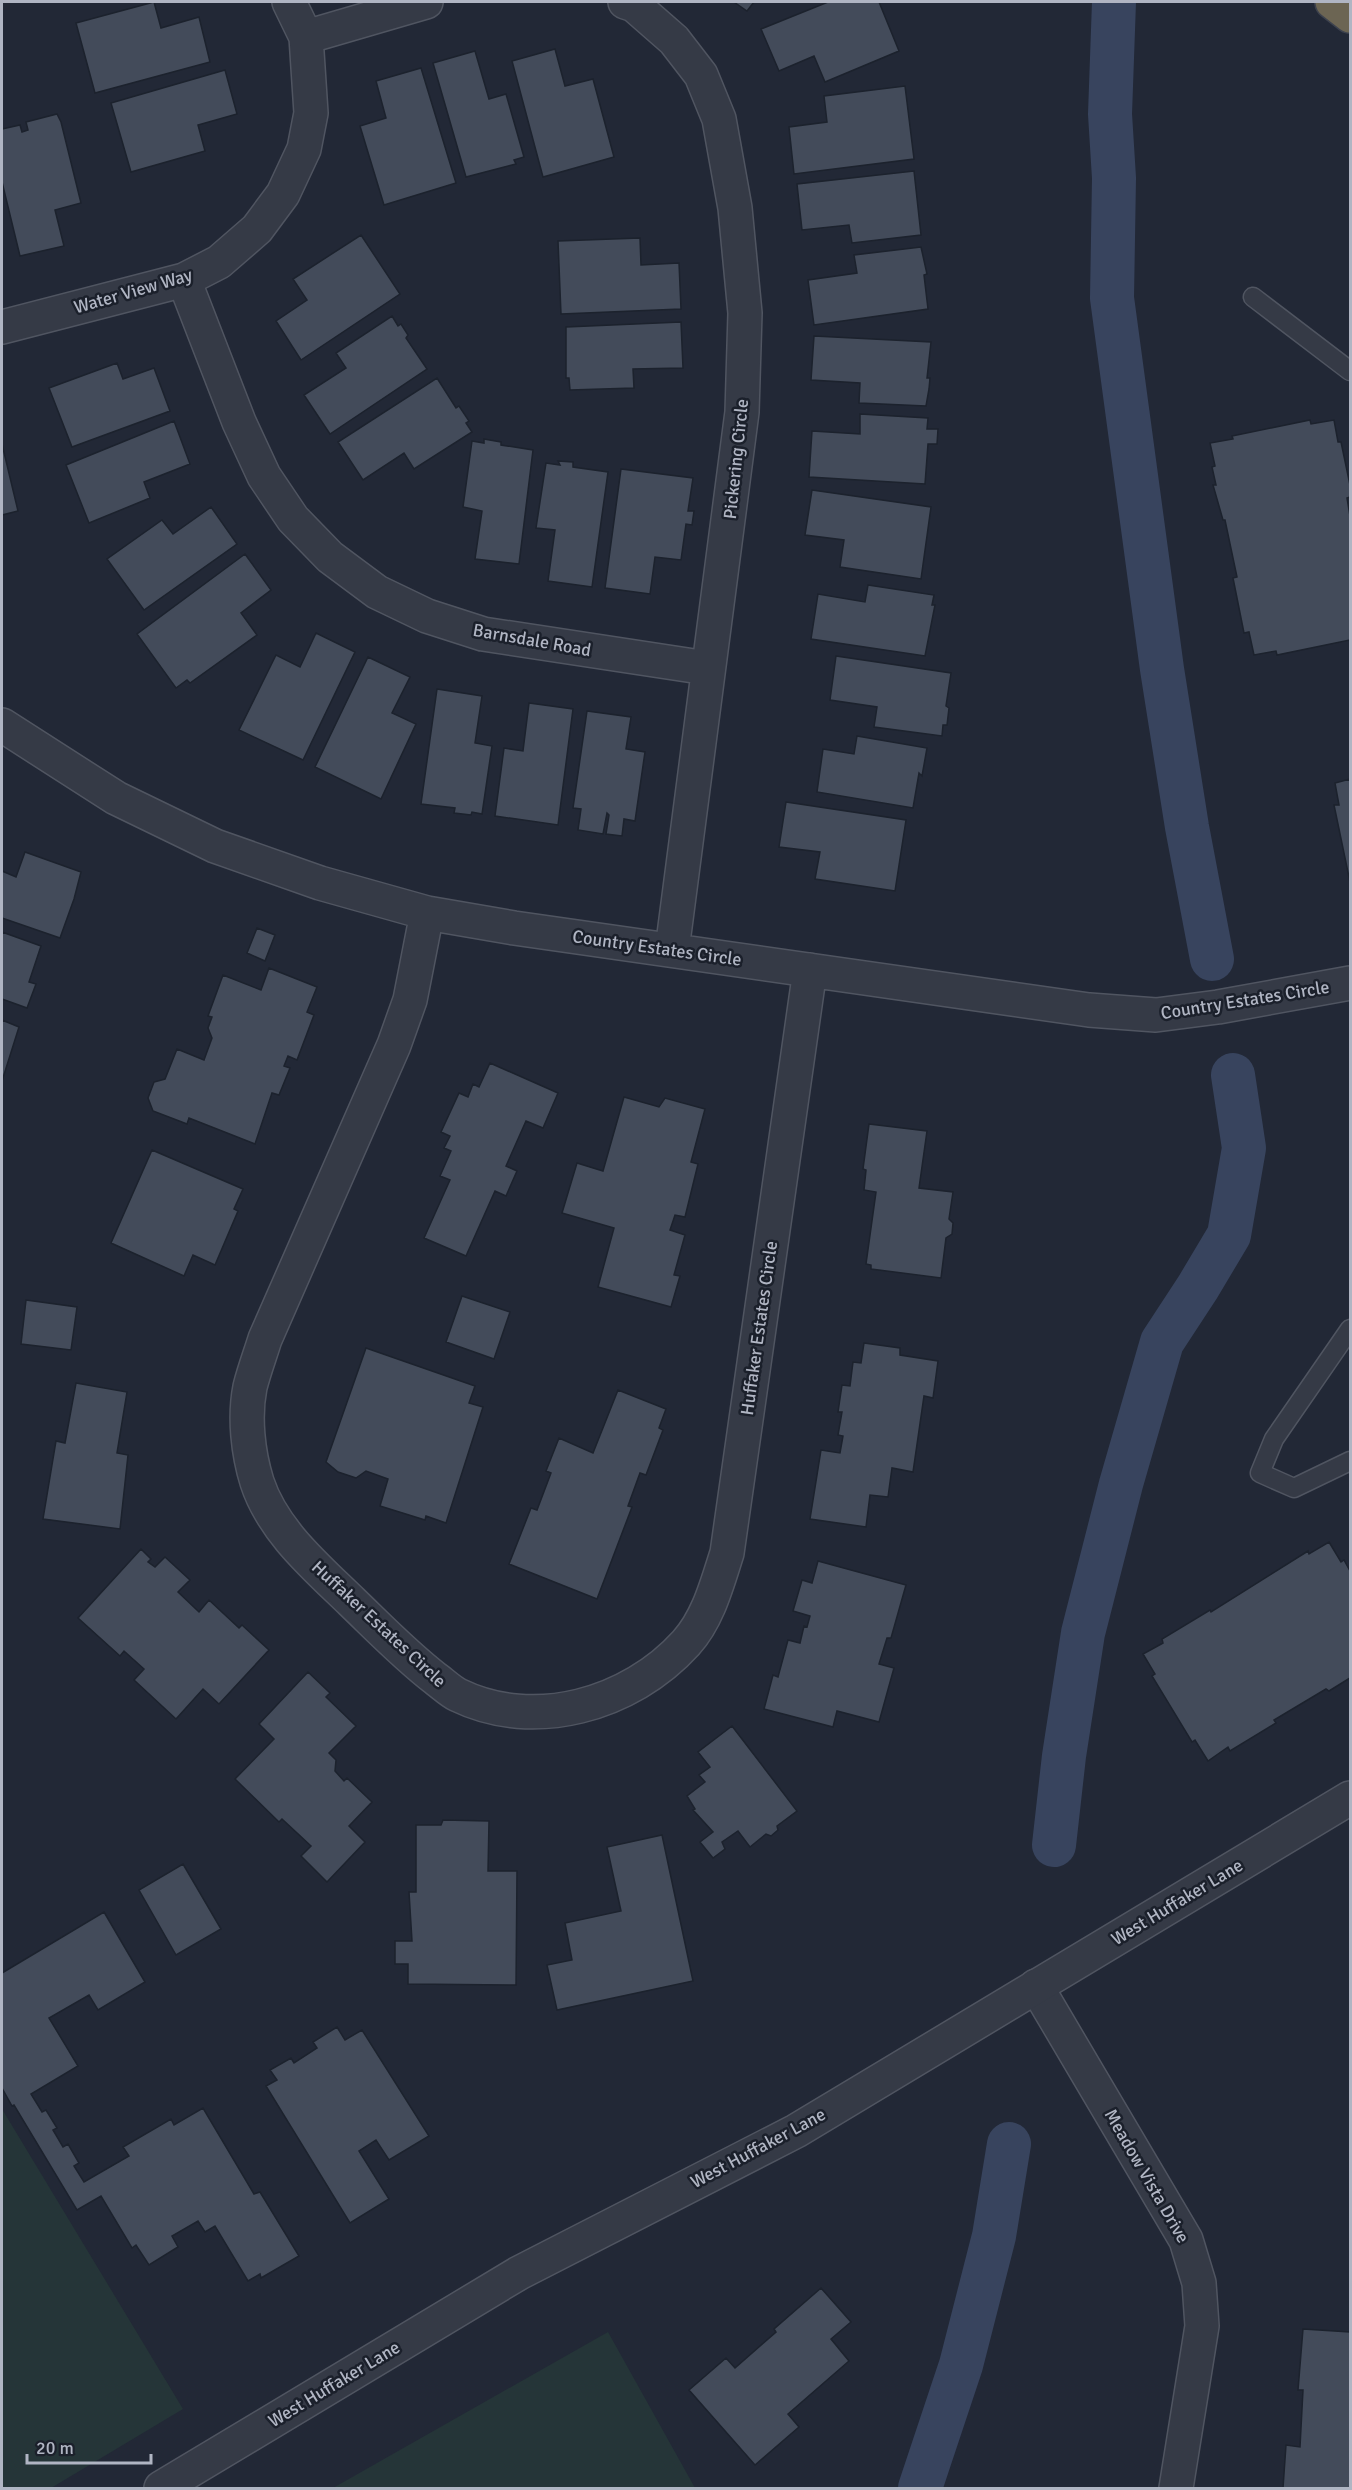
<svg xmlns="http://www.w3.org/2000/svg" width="1352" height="2490" viewBox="0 0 1352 2490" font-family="Signika,sans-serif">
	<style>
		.green { fill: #253538 }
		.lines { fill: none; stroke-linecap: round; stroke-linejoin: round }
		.canal { stroke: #38445e; stroke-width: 44 }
		.building { fill: #434b5a; stroke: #1c222d; stroke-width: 1.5 }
		.service-casing { stroke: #505561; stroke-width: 21 }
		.minor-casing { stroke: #505561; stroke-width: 36 }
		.tertiary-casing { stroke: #505561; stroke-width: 36 }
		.motorway-casing { stroke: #3d424e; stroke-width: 36 }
		.service { stroke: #353a46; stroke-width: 18 }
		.minor { stroke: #353a46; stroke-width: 33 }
		.tertiary { stroke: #353a46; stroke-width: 33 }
		.motorway { stroke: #6c6553; stroke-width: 33 }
		.labels { text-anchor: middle; stroke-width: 5; stroke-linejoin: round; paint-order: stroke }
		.street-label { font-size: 18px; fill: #b0b5c3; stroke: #1b202b }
	</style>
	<rect width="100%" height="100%" fill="#222836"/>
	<!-- green -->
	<path class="green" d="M2,2109L183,2409L51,2488H2Z
		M608,2332L695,2488H333Z"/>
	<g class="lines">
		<!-- canal -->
		<path class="canal" d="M1114,2L1110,114L1114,178L1112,298L1162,669L1187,827L1212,959
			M1054,1845L1064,1756L1083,1633L1121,1484L1162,1342L1198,1287L1229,1235L1244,1148L1233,1075
			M920,2488L961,2365L994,2236L1009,2144"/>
	</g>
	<!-- building -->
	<path class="building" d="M154,2L161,28L199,17L210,62L95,93L76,23Z
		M734,2H754L747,11Z
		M828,2H879L899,51L825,82L814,56L779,71L761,29Z
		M555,49L565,86L593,79L614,157L543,177L512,61Z
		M475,51L489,99L506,94L524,157L514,160L516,164L466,177L433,63Z
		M421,68L456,183L384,205L360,126L386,118L376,81Z
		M225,70L237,114L198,125L205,151L131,172L111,103Z
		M905,86L914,159L794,174L789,127L827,122L824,96Z
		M57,114L61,122L81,203L55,210L64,246L20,256L2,182V129L20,125L22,132L28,130L26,122Z
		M914,171L921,235L852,243L849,225L802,230L797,184Z
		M361,235L400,294L301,360L276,321L307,300L293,279Z
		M640,238L641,265L679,263L681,309L561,314L558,241Z
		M921,247L927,274L924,275L928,309L814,325L808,280L857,273L854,255Z
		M392,316L398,326L401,324L408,335L406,338L427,369L330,434L304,395L346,368L336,353Z
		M681,322L683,368L633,369L634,388L570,390L569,378H566V327Z
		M814,336L931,342L927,378H930L929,389L926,406L859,403L860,383L811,380Z
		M117,363L123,379L154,368L170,411L72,447L49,388Z
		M437,378L456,408L459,406L469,421L466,423L472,432L414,469L404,453L363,480L338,442Z
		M860,414L928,418L927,429H938L937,444H928L925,484L809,477L812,431L860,434Z
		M1310,420L1311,424L1334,420L1338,442H1341L1350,485V497L1347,498L1350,516V640L1277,655L1276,651L1254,655L1249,632L1244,633L1233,578L1237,577L1225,520H1223L1213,485H1216L1212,467L1215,466L1210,443L1233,439L1232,436Z
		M174,421L190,464L144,482L150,498L89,523L66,465Z
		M484,439L501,442V445L533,450L519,564L475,559L482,511L463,507L472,441L484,443Z
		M2,444L18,511L2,515Z
		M558,461L573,462V467L608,472L592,587L548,581L555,530L536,528L546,463L560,465Z
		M621,469L693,478L688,511H694L692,525L686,524L681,560L655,557L650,594L605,588Z
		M812,490L931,507L921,579L840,567L844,540L805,535Z
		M211,507L237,544L144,610L107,559L162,520L173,534Z
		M245,554L271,590L241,613L257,635L190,683L187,680L176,688L137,634Z
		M868,585L934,595L932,605H935L925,656L811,639L818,594L865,602Z
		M316,633L355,652L303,760L239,730L276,655L300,667Z
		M836,656L951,673L946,706L949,708L947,725H943L942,736L874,727L877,707L830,700Z
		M368,657L410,677L392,713L416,724L381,799L315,767Z
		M437,689L482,696L475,743L492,746L482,814L472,812L471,815L454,813L455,808L421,804Z
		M529,703L573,709L558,825L495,816L504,748L523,751Z
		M587,711L631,717L626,749L645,752L635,821L624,819L622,836L606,834L609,815L607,813L603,834L578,830L581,809L573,808Z
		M857,736L927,748L922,776L919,773L913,808L817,792L823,749L854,754Z
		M1350,779V882L1334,805H1339L1335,783Z
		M786,802L906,820L895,891L815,879L820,852L779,847Z
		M25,852L81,872L74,899L60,938L2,918V871L16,877Z
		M257,928L275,935L265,961L247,953Z
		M2,932L41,946L29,982L36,984L27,1008L2,999Z
		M269,968L317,987L307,1012L314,1015L297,1060L288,1056L284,1066L290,1068L279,1095L272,1093L255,1144L189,1118L187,1124L153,1111L148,1098L154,1082L165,1079L177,1049L204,1060L212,1038L208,1028L212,1017L208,1016L223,975L261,990Z
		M2,1020L19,1027L2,1081Z
		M490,1063L558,1093L543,1128L526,1121L506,1166L517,1171L506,1196L495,1191L466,1256L424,1238L450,1180L440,1176L451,1151L444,1148L450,1136L441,1132L459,1093L468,1097L473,1084L479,1087Z
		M624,1097L659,1107L665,1098L705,1109L691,1162L698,1164L685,1217L675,1215L670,1230L685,1235L674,1275L680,1276L671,1307L598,1287L614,1228L562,1213L577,1163L603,1171Z
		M869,1124L927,1131L919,1188L953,1192L949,1219L953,1223L952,1234L946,1238L941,1278L871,1269V1265L866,1264L876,1192L864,1190L866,1170L863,1169Z
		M152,1150L243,1189L234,1209L238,1211L215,1265L193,1255L184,1276L111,1243Z
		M462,1296L510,1312L494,1359L446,1342Z
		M26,1300L77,1307L71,1350L21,1344Z
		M864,1343L900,1348V1355L938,1361L933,1398L924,1396L913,1472L892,1468L888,1497L870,1495L866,1527L810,1519L821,1450L840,1453L843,1436L838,1435L842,1412H838L842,1385L850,1386L853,1362L861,1363Z
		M366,1348L475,1386L469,1403L483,1407L446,1523L426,1516L425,1520L380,1506L388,1479L366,1471L356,1478L338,1472L326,1462Z
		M76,1383L127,1392L117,1453L128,1455L120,1529L43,1519L56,1441L65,1443Z
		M618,1390L666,1409L659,1428L663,1430L646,1475L640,1473L628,1506L632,1507L597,1599L509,1564L531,1508L537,1510L551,1473L546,1471L559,1438L593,1453Z
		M1329,1542L1341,1562L1344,1560L1350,1571V1678L1329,1691L1326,1689L1274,1720L1276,1723L1230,1751L1228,1747L1208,1761L1195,1740L1192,1742L1152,1676L1155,1674L1143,1654L1163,1643L1162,1639L1210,1610L1211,1612L1308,1551L1309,1554Z
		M141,1549L151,1559L148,1562L155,1567L165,1557L190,1580L178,1592L199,1612L209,1600L239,1628L242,1625L269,1650L219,1704L203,1689L176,1719L134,1680L144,1669L124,1651L120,1656L78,1618Z
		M818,1561L906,1585L891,1638H887L879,1664L894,1668L879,1722L837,1711L833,1727L764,1709L773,1675L778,1677L788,1640L800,1643L804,1626L807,1627L810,1616L793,1611L802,1580L812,1583Z
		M308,1672L330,1693L326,1697L356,1726L329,1753L336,1760L335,1771L344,1781L347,1778L372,1802L349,1826L365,1842L327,1882L301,1856L311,1846L282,1819L279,1822L235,1779L274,1739L259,1724Z
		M732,1726L797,1811L777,1826L778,1830L771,1836L766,1834L750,1847L738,1831L722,1842L725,1849L713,1858L700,1842L713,1832L693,1810L695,1809L687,1796L705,1782L699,1775L710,1767L698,1752Z
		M443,1820L489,1821L488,1871H517L516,1985L408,1984V1964H395V1941H412L409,1892H416V1825H441Z
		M662,1835L693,1981L557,2010L547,1965L572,1960L565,1923L621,1911L607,1847Z
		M183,1864L221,1929L176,1955L139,1890Z
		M104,1912L145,1982L98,2010L89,1995L49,2018L78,2066L31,2094L42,2112L46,2110L57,2128L53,2130L63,2147L68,2144L79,2163L74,2166L84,2182L129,2156L123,2147L171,2119L174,2125L203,2108L254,2194L260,2192L299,2256L261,2278L260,2274L248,2281L215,2226L205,2232L198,2221L172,2236L178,2247L149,2265L136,2245L132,2248L101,2196L77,2210L14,2105L12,2106L2,2088V1973Z
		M337,2027L345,2040L362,2030L429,2136L389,2160L376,2140L359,2151L389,2199L350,2223L266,2086L277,2080L270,2070L291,2058L294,2063L317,2048L313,2042Z
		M821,2288L851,2322L831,2339L849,2361L788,2414L799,2427L755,2465L689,2390L726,2358L735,2368L776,2332L774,2329Z
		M1303,2329L1350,2332V2488H1283L1286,2445L1300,2447L1303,2390H1298Z"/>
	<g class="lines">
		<!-- service casing -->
		<g class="service-casing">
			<path id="service" d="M1253,297L1350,371
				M1350,1329L1274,1439L1260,1473L1294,1488L1350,1461"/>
		</g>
		<!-- minor casing -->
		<g class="minor-casing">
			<path id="minor" d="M625,2L634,5L674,40L701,75L719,119L735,208L745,313L742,412L672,950
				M306,37L426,2
				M184,280L239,422L264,476L293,519L330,557L377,592L427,616L483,634L707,668
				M2,327L184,280L219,262L257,229L283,194L304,149L311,113L306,37L289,2
				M2,725L116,798L215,846L320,883L427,913L514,928L1089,1010L1156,1015L1218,1007L1350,983
				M427,913L410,1000L394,1045L265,1339C260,1355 254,1371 250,1387C244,1417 248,1453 257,1482C273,1531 316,1567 352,1602C379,1628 406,1656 436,1679C443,1684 450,1691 458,1695C534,1732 630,1705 686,1643C708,1619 717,1584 727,1553L810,970
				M1036,1986L1186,2240L1199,2283L1202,2326L1176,2488"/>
		</g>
		<!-- tertiary casing -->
		<g class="tertiary-casing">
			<path id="tertiary" d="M161,2488L519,2273L796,2131L1350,1798"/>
		</g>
		<!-- motorway casing -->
		<g class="motorway-casing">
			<path id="motorway" d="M1332,2L1350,16"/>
		</g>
		<!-- service -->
		<use href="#service" class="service"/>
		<!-- minor -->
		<use href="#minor" class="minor"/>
		<!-- tertiary -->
		<use href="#tertiary" class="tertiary"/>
		<!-- motorway -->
		<use href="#motorway" class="motorway"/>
	</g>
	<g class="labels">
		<!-- street labels -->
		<g class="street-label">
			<text transform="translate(133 291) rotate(-16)" y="6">Water View Way</text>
			<text transform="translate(736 459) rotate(-84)" y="6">Pickering Circle</text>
			<text transform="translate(532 640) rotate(10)" y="6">Barnsdale Road</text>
			<text transform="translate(657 948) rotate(8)" y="6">Country Estates Circle</text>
			<text transform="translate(1245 1000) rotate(-9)" y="6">Country Estates Circle</text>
			<text transform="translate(759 1328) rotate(-82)" y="6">Huffaker Estates Circle</text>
			<text transform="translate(379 1624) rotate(43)" y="6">Huffaker Estates Circle</text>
			<text transform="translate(1177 1902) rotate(-31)" y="6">West Huffaker Lane</text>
			<text transform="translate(758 2148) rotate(-28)" y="6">West Huffaker Lane</text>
			<text transform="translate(1147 2176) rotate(60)" y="6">Meadow Vista Drive</text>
			<text transform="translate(334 2384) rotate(-31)" y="6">West Huffaker Lane</text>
		</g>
	</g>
	<!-- border -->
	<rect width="1352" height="2490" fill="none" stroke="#b0b5c3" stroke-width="6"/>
	<!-- scale -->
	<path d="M27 2454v9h124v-9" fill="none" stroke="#b0b5c3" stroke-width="3"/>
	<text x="36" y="2454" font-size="18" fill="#b0b5c3" stroke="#1b202b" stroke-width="4.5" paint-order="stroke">20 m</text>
</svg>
